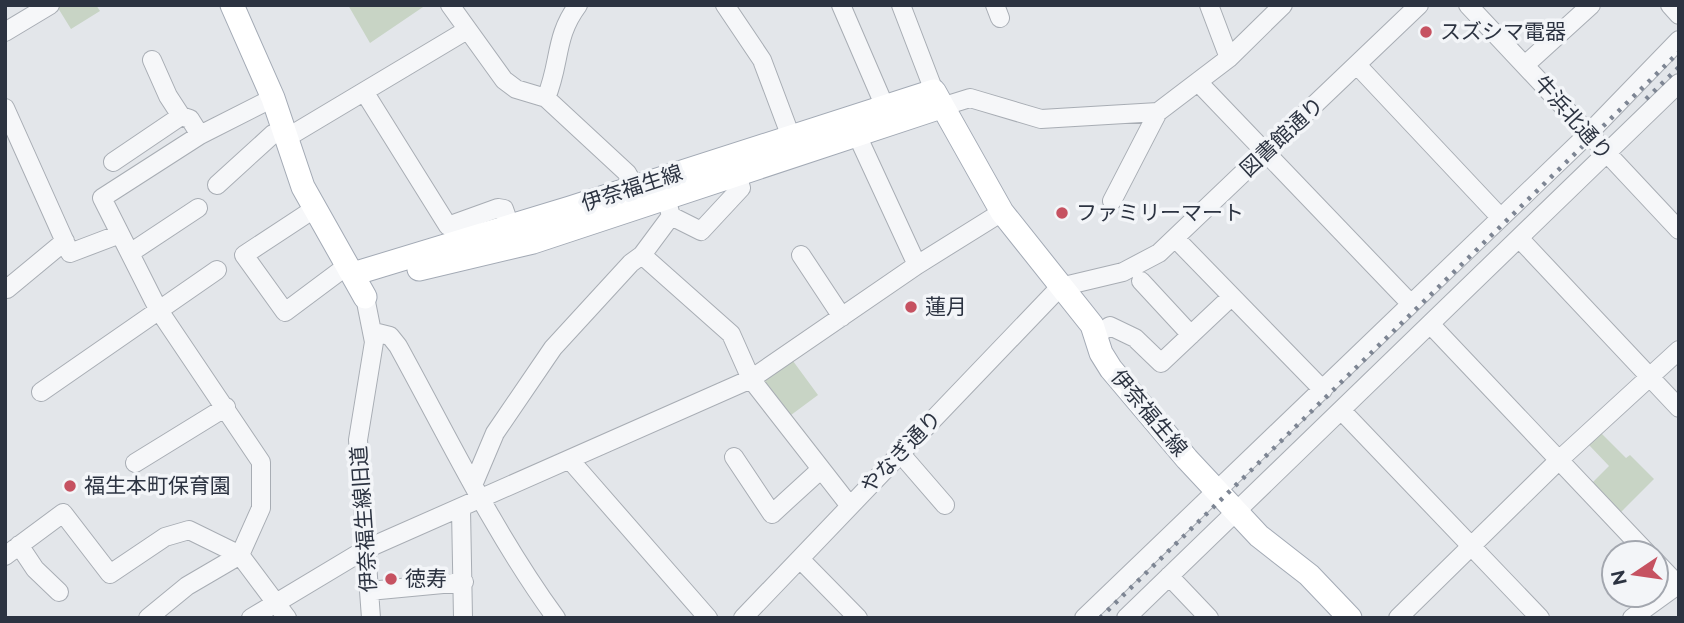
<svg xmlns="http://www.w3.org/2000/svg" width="1684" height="623" viewBox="0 0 1684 623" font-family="Raleway,'Noto Sans JP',sans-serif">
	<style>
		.green { fill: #c8d4c5 }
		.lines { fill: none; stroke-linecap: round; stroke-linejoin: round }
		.minor-casing { stroke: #a8adb4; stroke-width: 20 }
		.major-casing { stroke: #a3aab5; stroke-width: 25 }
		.minor { stroke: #f6f7f9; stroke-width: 18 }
		.major { stroke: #fff; stroke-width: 23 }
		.rail { stroke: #7d8593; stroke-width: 4.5; stroke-dasharray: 3.5 7; stroke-linecap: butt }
		.poi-dot { fill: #c65261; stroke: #f3f5f8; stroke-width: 2.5 }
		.labels { text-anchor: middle; stroke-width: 7; stroke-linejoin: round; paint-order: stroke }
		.poi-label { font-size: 21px; fill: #2c3341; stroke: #f3f5f8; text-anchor: start }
		.street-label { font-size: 21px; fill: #2c3341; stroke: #f3f5f8 }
	</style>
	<rect width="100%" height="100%" fill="#e3e6ea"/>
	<!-- green -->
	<path class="green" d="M62,5H96L100,11L71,29L58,8Z
		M348,5H426L370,43Z
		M793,361L818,395L787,418L761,381Z
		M1601,433L1626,458L1630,455L1654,479L1619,514L1591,484L1609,466L1589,445Z"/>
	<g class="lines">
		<!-- minor casing -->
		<g class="minor-casing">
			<path id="minor" d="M450,5L504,80L516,89L546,98L627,173L635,187
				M725,5L762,60L791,137
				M841,5L885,107
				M901,5L934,91
				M995,5L1000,18
				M1209,5L1229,58
				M1468,5L1679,230
				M1670,5L1679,15
				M5,32L50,5
				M152,60L168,96L181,116
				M1525,65L1591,5
				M1358,66L1500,217
				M1198,82L1411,304
				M365,93L448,226L498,208L504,209L510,226
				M546,98C561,62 554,37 578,5
				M941,107L970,98L1041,119L1158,112
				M5,108L70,253L120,234
				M857,135L917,265
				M288,137L467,30
				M113,162L181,116L190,119L200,135
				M217,185L273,134L285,130
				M1112,201L1158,112L1229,58L1283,5
				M668,205L671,216L701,231L741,188L737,175
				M314,209L244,255L285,312L348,265
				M1175,238L1323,390
				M1519,238L1679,408
				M130,253L198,208
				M642,255L731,334L751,379L850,506
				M801,255L842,317
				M1141,281L1191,335
				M7,289L65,241
				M365,297L374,342L358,440L371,618
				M1431,325L1647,553
				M374,332L390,336L398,346C448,437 494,533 556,618
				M1096,335L1110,326L1135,338L1161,363L1231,297
				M41,392L217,270
				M1341,410L1540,618
				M900,453L945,505
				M734,457L772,514L819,471
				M570,460L708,618
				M135,463L226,407
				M473,485L495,433L553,348L631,263L642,255L671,216
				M461,509L463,618
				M19,545L35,569L59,592
				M5,556L63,513L110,574L165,537L189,530L240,555L287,618
				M800,559L858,618
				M1656,562L1679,586
				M1169,576L1209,618
				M369,591L464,582
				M148,618L187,586L240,555L261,508V462L158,309L102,198L200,135L273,98
				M251,618L366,549L751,379L917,265L1002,212
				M743,618L1060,287L1123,272L1159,253L1419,5
				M1084,618L1587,135L1679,40
				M1126,618L1679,83
				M1398,618L1559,460L1679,350
				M1632,618L1679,584"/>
		</g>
		<!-- major casing -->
		<g class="major-casing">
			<path id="major" d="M232,5L273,98L303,187L365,297
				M419,269L533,242L941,107
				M353,274L570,208L934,91L1002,212L1092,325L1101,353L1111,369L1187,459L1259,536L1309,575L1350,618"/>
		</g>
		<!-- minor -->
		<use href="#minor" class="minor"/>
		<!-- major -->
		<use href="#major" class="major"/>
		<!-- rail -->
		<path class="rail" d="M1646,99L1679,67
			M1100,618L1679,52"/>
	</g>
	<!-- markers -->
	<g class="poi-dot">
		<circle cx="1426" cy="32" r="7"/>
		<circle cx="1062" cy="213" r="7"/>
		<circle cx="911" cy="307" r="7"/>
		<circle cx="70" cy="486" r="7"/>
		<circle cx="391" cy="579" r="7"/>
	</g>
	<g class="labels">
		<!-- poi labels -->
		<g class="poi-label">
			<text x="1440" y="39">スズシマ電器</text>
			<text x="1076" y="220">ファミリーマート</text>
			<text x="925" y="314">蓮月</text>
			<text x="84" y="493">福生本町保育園</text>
			<text x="405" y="586">徳寿</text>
		</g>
		<!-- street labels -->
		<g class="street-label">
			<text transform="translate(1573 118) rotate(48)" y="7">牛浜北通り</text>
			<text transform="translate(1282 137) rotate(-43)" y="7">図書館通り</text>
			<text transform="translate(632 188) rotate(-18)" y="7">伊奈福生線</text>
			<text transform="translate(1149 413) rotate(50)" y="7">伊奈福生線</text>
			<text transform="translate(901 452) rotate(-46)" y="7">やなぎ通り</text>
			<text transform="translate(364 519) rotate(-94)" y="7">伊奈福生線旧道</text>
		</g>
	</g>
	<!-- border -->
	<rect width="1684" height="623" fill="none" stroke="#2c3341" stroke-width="14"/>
	<!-- north arrow -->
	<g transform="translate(1635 574) rotate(257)"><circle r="33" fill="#f3f5f8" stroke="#a3a7af" stroke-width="2"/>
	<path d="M0-5L12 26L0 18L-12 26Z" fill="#c65261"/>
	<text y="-10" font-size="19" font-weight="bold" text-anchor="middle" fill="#2c3341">N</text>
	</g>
</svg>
